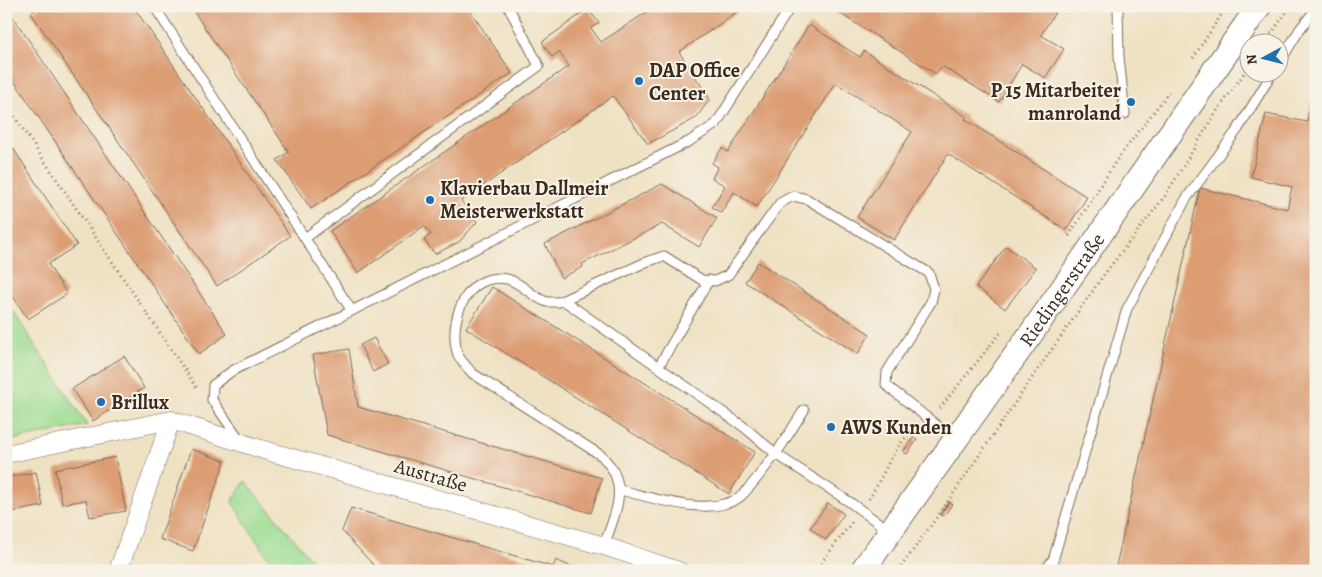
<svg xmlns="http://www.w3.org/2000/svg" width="1322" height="577" viewBox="0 0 1322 577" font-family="Alegreya,serif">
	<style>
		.green { fill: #9edd92; stroke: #6c8458 }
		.building { fill: #dc9d73 }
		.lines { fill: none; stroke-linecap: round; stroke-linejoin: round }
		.lane-casing { stroke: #7a6a58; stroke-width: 11 }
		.street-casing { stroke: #7a6a58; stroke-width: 19 }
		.secondary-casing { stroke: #7a6a58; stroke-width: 26 }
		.path { stroke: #7a6a58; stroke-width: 3; stroke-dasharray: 1 4; stroke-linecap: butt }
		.lane { stroke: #fff; stroke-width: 9 }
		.street { stroke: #fff; stroke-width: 18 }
		.secondary { stroke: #fff; stroke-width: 24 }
		.poi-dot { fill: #1f6fb2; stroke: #f7f3e8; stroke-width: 2 }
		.labels { text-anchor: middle; stroke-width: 4; stroke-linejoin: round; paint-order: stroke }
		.poi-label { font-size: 20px; font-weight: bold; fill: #3b2a1e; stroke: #f7f3e8; text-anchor: start }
		.street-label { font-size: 20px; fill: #3b2a1e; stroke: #f7f3e8 }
	</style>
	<rect width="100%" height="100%" fill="#f7f3e8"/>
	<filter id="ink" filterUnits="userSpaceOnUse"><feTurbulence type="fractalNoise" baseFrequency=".02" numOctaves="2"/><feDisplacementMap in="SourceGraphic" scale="10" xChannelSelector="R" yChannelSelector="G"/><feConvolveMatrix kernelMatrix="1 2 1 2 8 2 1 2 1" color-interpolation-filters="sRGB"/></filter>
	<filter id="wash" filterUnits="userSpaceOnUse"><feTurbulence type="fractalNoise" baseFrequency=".0096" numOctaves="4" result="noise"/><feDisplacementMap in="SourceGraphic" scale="20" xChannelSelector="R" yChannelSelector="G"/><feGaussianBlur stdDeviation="1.12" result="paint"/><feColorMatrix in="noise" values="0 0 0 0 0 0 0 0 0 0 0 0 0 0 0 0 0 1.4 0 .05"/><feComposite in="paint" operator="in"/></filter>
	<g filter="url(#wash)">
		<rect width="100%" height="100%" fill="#efe1c3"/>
		<!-- green -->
		<path class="green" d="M6,301L87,425L6,441Z
			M245,481L321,571H276L232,502Z"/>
		<g id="blocks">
			<!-- building -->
			<path class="building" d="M41,6H133L290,236L217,286L31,13Z
				M190,6H467L512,73L311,209L277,160L289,152Z
				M656,6H746L679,52L710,99L696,118L648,144L613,96L461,201L477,222L459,242L435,254L424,240L431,234L424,226L358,273L330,231L569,66L559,52L552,57L542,42L588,9L599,23L591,28L601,42Z
				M828,6H1059L1041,35L1064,49L1045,78L1022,64L999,102L942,66L936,74Z
				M11,14L227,334L199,354L6,69V17Z
				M809,25L860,57L864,51L967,117L965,119L1087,197L1066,230L948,154L894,240L857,217L912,132L836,83L757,207L734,192L721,213L712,207L725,186L712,178L718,167L712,163L722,148L728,152Z
				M1315,84L1316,571H1115L1200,188L1287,209L1292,187L1251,177L1266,114L1307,122Z
				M13,148L77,245L48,264L67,294L28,319L6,286V153Z
				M662,184L717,218L699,247L662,224L582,264L583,267L561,278L545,244Z
				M1006,246L1036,268L1005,309L976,287Z
				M758,262L870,334L858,354L745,282Z
				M492,287L755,452L729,494L466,328Z
				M374,338L388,364L373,372L360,345Z
				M349,349L358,407L602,478L591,513L327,435L313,355Z
				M124,356L144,388L93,421L72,389Z
				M913,438L917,440L907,454L903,452Z
				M191,449L225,461L193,551L160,539Z
				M115,457L126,511L90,517L86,500L62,504L55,469Z
				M36,472L43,506L6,513V478Z
				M949,502L952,504L944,516L940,515Z
				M828,503L844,514L826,540L810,528Z
				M351,508L553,567L556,560L581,571H379L342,531Z"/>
		</g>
	</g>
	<g filter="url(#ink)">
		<use href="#blocks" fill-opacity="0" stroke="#7a6a58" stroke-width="1"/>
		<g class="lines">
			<!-- lane casing -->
			<g class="lane-casing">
				<path id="lane" d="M154,6L352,311
					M1118,6L1119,57L1125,114
					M1280,62L1300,29L1316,9
					M305,238L539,66L508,6
					M563,300L744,427L776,454C765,467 754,484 741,496C713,519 651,497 620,490
					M659,366L709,280
					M804,410L776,454L848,501L890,531
					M240,440L212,400L213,385L232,371L690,141L716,124L791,6
					M604,546C611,524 625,498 615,475C613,468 607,462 602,456L472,373C468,368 461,361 458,355C447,322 466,271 507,279C521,282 533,298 547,302C550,302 555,302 559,302L646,262L664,256L702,280L715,281L728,275L780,203L793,196L807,199L929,273L934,289L931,302L887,372L886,385L954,439
					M1045,571L1054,558
					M1054,571V557L1127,309L1186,199L1238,129L1273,72"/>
			</g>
			<!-- street casing -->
			<g class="street-casing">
				<path id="street" d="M6,454L171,420L264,450L604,546L679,571
					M118,571L171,420"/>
			</g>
			<!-- secondary casing -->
			<g class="secondary-casing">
				<g id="secondary">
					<path id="s1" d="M862,571L1035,328L1259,6"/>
				</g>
			</g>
			<!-- path -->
			<path class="path" d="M1265,42L1291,6
				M1193,58L1227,6
				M6,104L197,388
				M1069,236L1116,161L1169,92
				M940,408L1002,331
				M869,499C884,476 893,445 916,428
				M815,571L852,522
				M898,571L945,506L1023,391L1103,276L1165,196L1215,114L1250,65"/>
			<!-- lane -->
			<use href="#lane" class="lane"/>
			<!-- street -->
			<use href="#street" class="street"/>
			<!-- secondary -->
			<use href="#secondary" class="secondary"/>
		</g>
	</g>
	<!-- markers -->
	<g class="poi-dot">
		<circle cx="639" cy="81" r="5"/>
		<circle cx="1131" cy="102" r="5"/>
		<circle cx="430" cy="200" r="5"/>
		<circle cx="101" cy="402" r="5"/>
		<circle cx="831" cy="427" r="5"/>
	</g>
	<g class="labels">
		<!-- poi labels -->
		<g class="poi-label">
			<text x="649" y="77">DAP Office<tspan x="649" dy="23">Center</tspan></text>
			<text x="1121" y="97" text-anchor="end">P 15 Mitarbeiter<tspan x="1121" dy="23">manroland</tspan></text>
			<text x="440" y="195">Klavierbau Dallmeir<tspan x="440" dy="23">Meisterwerkstatt</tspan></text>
			<text x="111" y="409">Brillux</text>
			<text x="841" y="434">AWS Kunden</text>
		</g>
		<!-- street labels -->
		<g class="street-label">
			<text dy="7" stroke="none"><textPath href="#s1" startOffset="345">Riedingerstraße</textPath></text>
			<text transform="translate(431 475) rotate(16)" y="7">Austraße</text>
		</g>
	</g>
	<!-- margin -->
	<rect width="1322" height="577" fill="none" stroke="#f7f3e8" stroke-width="25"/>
	<!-- north arrow -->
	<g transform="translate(1264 58) rotate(263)"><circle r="24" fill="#f7f3e8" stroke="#aca397"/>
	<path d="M0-4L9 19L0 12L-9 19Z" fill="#1f6fb2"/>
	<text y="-8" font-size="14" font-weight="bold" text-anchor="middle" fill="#3b2a1e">N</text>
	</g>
</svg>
